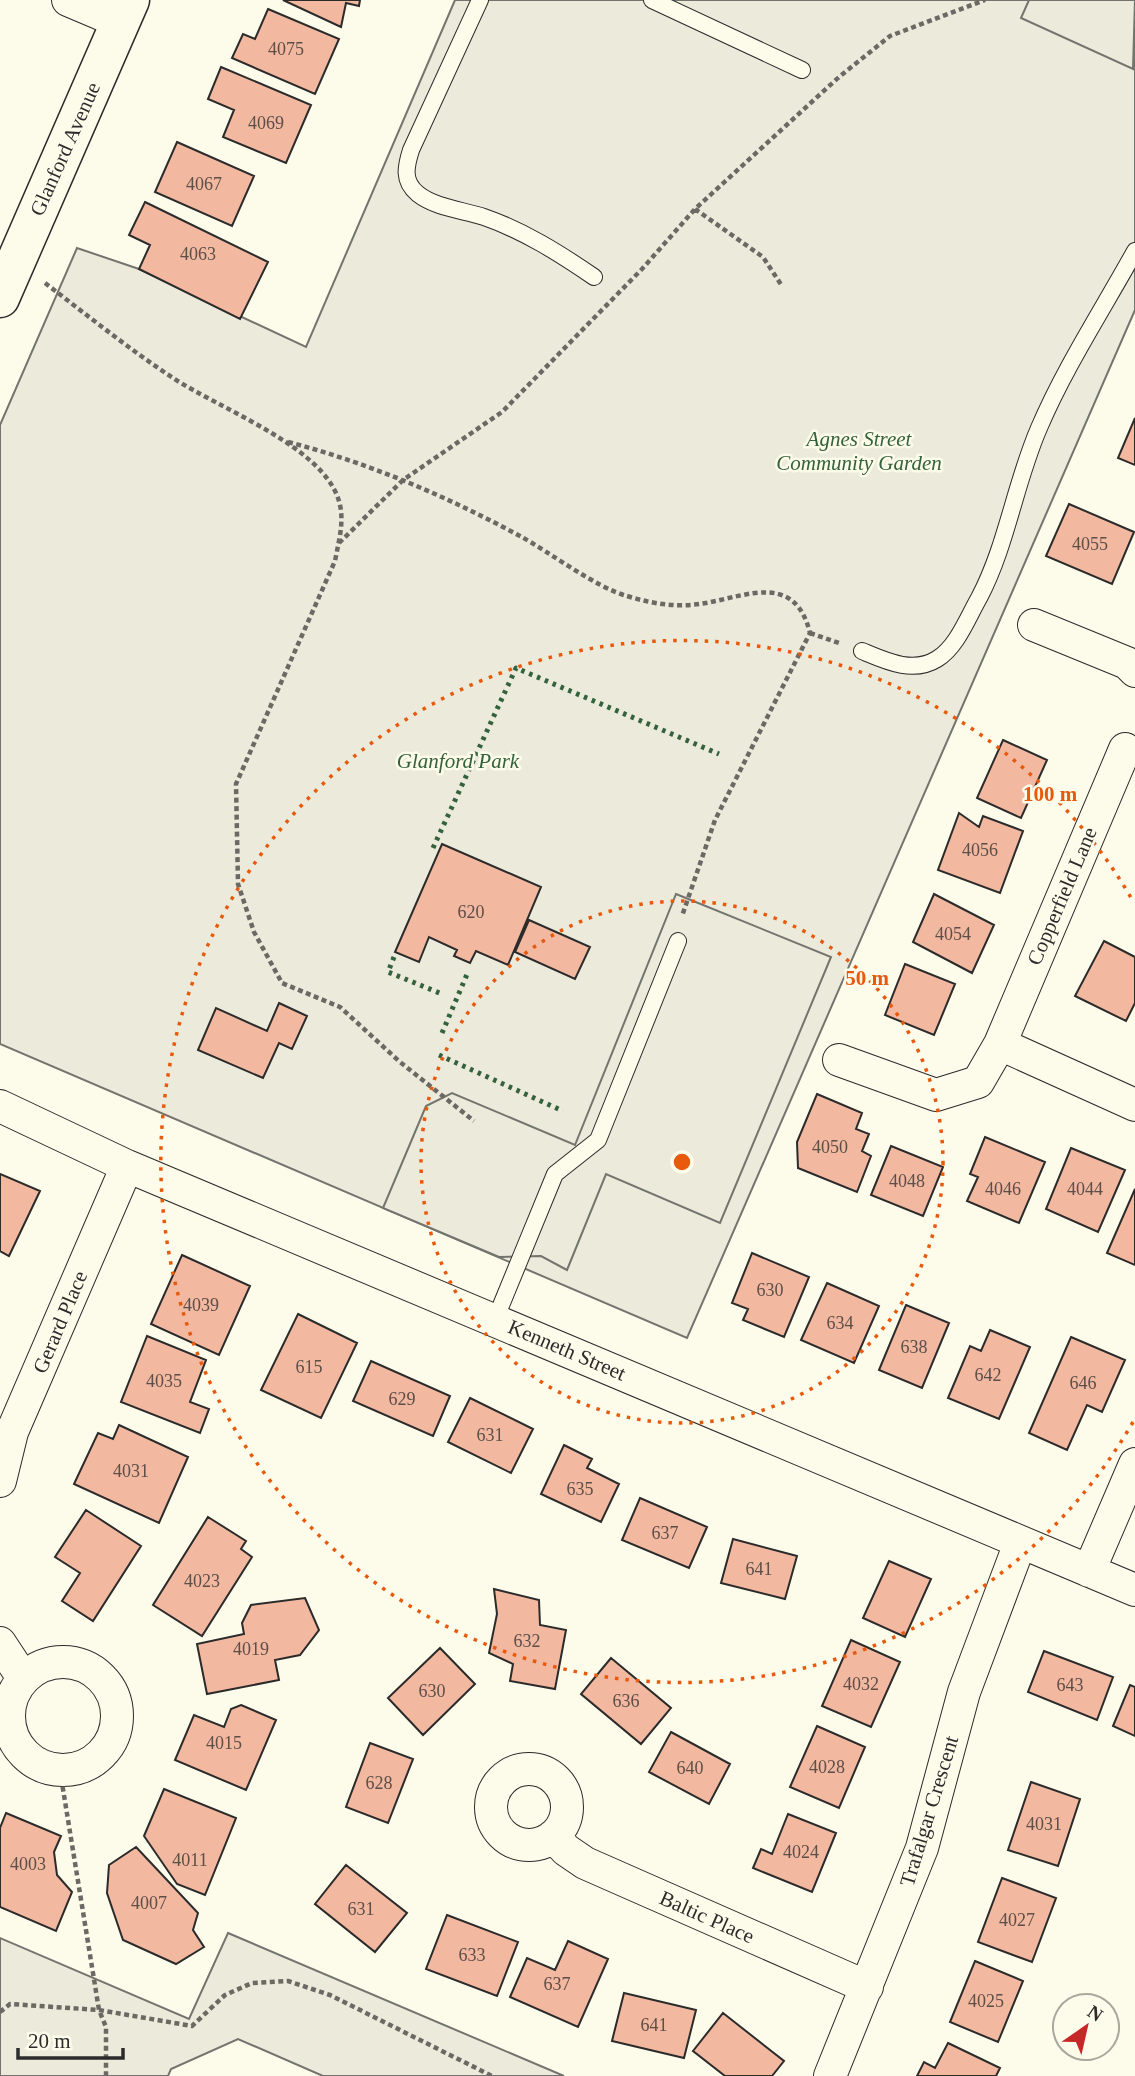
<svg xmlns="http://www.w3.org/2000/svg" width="1135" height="2076" viewBox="0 0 1135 2076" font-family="Georgia,serif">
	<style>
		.green { fill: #ecebdb; stroke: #74746e; stroke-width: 2 }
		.parking { fill: #eceadb; stroke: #74746e; stroke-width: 2 }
		.building { fill: #f2b8a0; stroke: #2b2b2b; stroke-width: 2 }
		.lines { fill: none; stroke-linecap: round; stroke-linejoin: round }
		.service-casing { stroke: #2b2b2b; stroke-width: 18 }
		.minor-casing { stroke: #2b2b2b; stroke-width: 34 }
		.secondary-casing { stroke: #2b2b2b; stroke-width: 41 }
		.path { stroke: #6a6964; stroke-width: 4.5; stroke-dasharray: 5 3.5; stroke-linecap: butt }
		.service { stroke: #fdfbea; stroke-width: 16 }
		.minor { stroke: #fdfbea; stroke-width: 32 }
		.secondary { stroke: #fdfbea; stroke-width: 38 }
		.hedge { stroke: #34623c; stroke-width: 5; stroke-dasharray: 3.5 5; stroke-linecap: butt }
		.ring { fill: none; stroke: #e8590c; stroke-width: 3.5; stroke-dasharray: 3.5 7 }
		.labels { text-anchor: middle; stroke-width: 5; stroke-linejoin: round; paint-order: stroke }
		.number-label { font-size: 18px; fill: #5d4e48 }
		.street-label { font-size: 21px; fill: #2b2b2b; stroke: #fdfbea }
		.park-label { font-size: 21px; font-style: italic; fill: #34623c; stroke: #fdfbea }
		.centre { fill: #e8590c; stroke: #fdfbea; stroke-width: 3.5 }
		.ring-label { font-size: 21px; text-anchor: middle; font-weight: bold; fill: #e8590c; stroke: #fdfbea; stroke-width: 5; stroke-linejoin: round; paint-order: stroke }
	</style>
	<rect width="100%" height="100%" fill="#fdfbea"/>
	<!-- green -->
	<path class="green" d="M455,0H1135V310L687,1338L0,1044V425L77,248L139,269L306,347Z
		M228,1933L564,2076H323L238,2039L171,2069L168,2076H0V1938L189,2019Z"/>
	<!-- parking -->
	<path class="parking" d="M1029,0H1135L1133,69L1021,18Z
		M676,894L831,957L720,1223L606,1174L567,1270L541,1256L499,1257L383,1208L426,1106L452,1093L575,1145Z"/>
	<!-- building -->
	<path class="building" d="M283,0H360L359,6L346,3L341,27Z
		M268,9L339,39L315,94L232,58L243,34L255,39Z
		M221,67L311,105L286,163L223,137L234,110L208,99Z
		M177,142L254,176L232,226L155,192Z
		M145,202L268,262L240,319L139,269L150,245L129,235Z
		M1135,418V465L1118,458Z
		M1069,504L1134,532L1112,584L1046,556Z
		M1003,740L1047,760L1021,818L977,798Z
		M959,813L979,827L983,816L1023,831L1000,893L938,870Z
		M442,844L541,887L508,965L476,951L470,963L454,956L457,950L429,937L419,962L395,952Z
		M934,894L994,925L972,973L913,942Z
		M529,920L590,947L575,979L515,952Z
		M1104,941L1135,957V1003L1126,1021L1075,996Z
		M905,964L955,984L934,1035L885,1015Z
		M279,1003L307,1016L292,1049L279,1043L263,1078L198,1050L216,1008L267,1031Z
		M817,1094L862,1113L856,1129L869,1134L862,1151L871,1156L857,1192L798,1168L797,1142Z
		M985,1137L1045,1162L1019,1223L967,1201L978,1177L970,1174Z
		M891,1146L943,1167L923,1216L871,1195Z
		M1071,1148L1125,1170L1098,1232L1046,1209Z
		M0,1174L40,1191L9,1256L0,1251Z
		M1135,1189V1265L1107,1253Z
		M752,1253L809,1277L784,1337L743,1320L748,1309L732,1303Z
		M182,1255L250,1286L219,1355L151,1324Z
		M827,1283L879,1306L854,1363L801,1340Z
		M906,1305L949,1323L922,1388L879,1370Z
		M298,1314L357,1343L321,1418L261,1390Z
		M990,1330L1030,1347L999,1419L948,1398L970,1346L981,1351Z
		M147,1336L206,1360L190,1402L209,1409L200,1433L121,1402Z
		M1071,1337L1125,1360L1102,1412L1087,1405L1067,1450L1029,1433Z
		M371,1361L450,1396L433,1436L353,1401Z
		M470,1398L533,1429L511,1473L448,1442Z
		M119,1425L188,1457L159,1523L74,1484L98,1433L113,1439Z
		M564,1445L592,1459L587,1468L619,1484L601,1522L541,1494Z
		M640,1498L707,1527L689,1568L622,1540Z
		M86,1510L141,1546L93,1621L62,1601L80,1573L55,1557Z
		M208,1517L246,1541L241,1549L252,1557L202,1636L153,1605Z
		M733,1539L797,1556L785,1599L721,1583Z
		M889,1561L931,1579L905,1637L863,1618Z
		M494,1589L539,1600L540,1625L566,1630L555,1689L510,1681L513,1664L489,1653L497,1614Z
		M305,1598L319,1630L300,1655L275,1660L279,1680L207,1694L197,1644L244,1634L242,1623L251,1605Z
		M851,1640L900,1662L871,1727L822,1706Z
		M440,1648L475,1684L423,1735L388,1698Z
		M1044,1651L1113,1677L1097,1720L1028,1692Z
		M611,1658L671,1708L641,1744L581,1694Z
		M1130,1685L1135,1687V1736L1113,1726Z
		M241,1705L276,1720L246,1790L175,1760L194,1715L224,1727L231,1709Z
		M817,1726L865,1747L839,1808L790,1787Z
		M671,1732L730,1764L709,1804L649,1772Z
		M370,1743L413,1759L388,1823L346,1807Z
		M1031,1782L1080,1799L1058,1866L1008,1850Z
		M164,1789L236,1818L205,1895L177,1884L144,1836Z
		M6,1813L61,1836L54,1852L57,1875L72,1892L56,1931L0,1907V1828Z
		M788,1814L836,1833L812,1892L753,1868L761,1849L772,1854Z
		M136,1847L198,1913L193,1930L204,1947L176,1964L123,1940L107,1893L109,1865Z
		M346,1865L407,1913L375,1952L315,1904Z
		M1002,1878L1056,1898L1032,1962L978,1942Z
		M447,1915L518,1942L497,1996L426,1969Z
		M568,1941L608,1959L578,2027L510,1997L527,1958L555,1970Z
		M975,1961L1023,1981L998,2042L950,2022Z
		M624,1993L696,2010L684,2058L612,2041Z
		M723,2013L784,2061L772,2076H725L693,2051Z
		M948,2043L1000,2068L996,2076H917L924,2062L935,2068Z"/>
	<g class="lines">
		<!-- service casing -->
		<g class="service-casing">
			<path id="service" d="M480,0L411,150C406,166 402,181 418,194C436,208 463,210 484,217C524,231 559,253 594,277
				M652,0L802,70
				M862,651C886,661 913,674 937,659C957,647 968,617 979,598C1007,545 1015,483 1039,428C1065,367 1103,309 1135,251
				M495,1320L555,1174L598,1140L678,941"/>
		</g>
		<!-- minor casing -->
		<g class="minor-casing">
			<path id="minor" d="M68,0L120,22
				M1034,625L1127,663L1135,671
				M1000,1044L1135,1105
				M839,1060L936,1095L978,1082L1000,1044L1125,749
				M0,1106L127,1166L1135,1590
				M0,1481L12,1432L127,1166
				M1089,1571L1135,1464
				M0,1643L23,1678
				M9 1716a54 54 0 1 1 108 0a54 54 0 1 1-108 0Z
				M491 1807a38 38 0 1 1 76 0a38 38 0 1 1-76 0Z
				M553,1836L566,1850L585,1863L867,1987
				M830,2076L922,1848L964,1692L1020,1543"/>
		</g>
		<!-- secondary casing -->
		<g class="secondary-casing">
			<path id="secondary" d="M0,298L130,0"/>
		</g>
		<!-- path -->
		<path class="path" d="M695,209L763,257L782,286
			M45,283C87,315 129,349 173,378C219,408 308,441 334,489C347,513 340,535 335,561L236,784L238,884L254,932L282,983L340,1007L400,1062L474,1121
			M288,442C369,463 446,496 520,536C551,553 595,587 627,596C653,604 678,608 706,603C749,595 795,573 810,633L715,820L682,916
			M339,543L403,480L502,412L642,269L695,209L839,77L890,36L985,0
			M810,633L839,643
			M65,1770L62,1783L99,2010L106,2027V2076
			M0,2012L10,2004L99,2010L192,2026L225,1995L252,1983L288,1981L330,1995L492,2076"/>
		<!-- service -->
		<use href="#service" class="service"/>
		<!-- minor -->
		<use href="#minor" class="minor"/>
		<!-- secondary -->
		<use href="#secondary" class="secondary"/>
		<!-- hedge -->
		<path class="hedge" d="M433,848L516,668L719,754
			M394,957L388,972L442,994
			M442,1033L468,972
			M439,1055L563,1111"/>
	</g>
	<!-- distance rings -->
	<g class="ring">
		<circle cx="682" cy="1162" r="261"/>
		<path d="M1133 1422A521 521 0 1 1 1133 901"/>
	</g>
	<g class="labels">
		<!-- number labels -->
		<g class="number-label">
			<text x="286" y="55">4075</text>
			<text x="266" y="129">4069</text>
			<text x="204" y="190">4067</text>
			<text x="198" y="260">4063</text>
			<text x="1090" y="550">4055</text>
			<text x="980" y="856">4056</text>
			<text x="471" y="918">620</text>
			<text x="953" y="940">4054</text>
			<text x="830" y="1153">4050</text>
			<text x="907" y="1187">4048</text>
			<text x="1003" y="1195">4046</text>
			<text x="1085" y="1195">4044</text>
			<text x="770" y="1296">630</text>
			<text x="201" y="1311">4039</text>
			<text x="840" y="1329">634</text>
			<text x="914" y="1353">638</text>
			<text x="309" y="1373">615</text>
			<text x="988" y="1381">642</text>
			<text x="164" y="1387">4035</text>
			<text x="1083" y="1389">646</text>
			<text x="402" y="1405">629</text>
			<text x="490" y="1441">631</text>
			<text x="131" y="1477">4031</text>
			<text x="580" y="1495">635</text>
			<text x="665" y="1539">637</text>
			<text x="759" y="1575">641</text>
			<text x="202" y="1587">4023</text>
			<text x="527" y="1647">632</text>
			<text x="251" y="1655">4019</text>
			<text x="861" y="1690">4032</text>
			<text x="1070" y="1691">643</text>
			<text x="432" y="1697">630</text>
			<text x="626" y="1707">636</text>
			<text x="224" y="1749">4015</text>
			<text x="827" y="1773">4028</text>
			<text x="690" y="1774">640</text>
			<text x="379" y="1789">628</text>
			<text x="1044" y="1830">4031</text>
			<text x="801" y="1858">4024</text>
			<text x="190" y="1866">4011</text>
			<text x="28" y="1870">4003</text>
			<text x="149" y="1909">4007</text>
			<text x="361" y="1915">631</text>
			<text x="1017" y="1926">4027</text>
			<text x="472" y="1961">633</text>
			<text x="557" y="1990">637</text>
			<text x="986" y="2007">4025</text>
			<text x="654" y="2031">641</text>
		</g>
		<!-- street labels -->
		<g class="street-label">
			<text transform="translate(65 149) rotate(-66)" y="7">Glanford Avenue</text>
			<text transform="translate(1062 896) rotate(-67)" y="7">Copperfield Lane</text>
			<text transform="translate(60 1322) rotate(-67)" y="7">Gerard Place</text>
			<text transform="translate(567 1350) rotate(23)" y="7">Kenneth Street</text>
			<text transform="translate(929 1811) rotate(-73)" y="7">Trafalgar Crescent</text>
			<text transform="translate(707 1917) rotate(24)" y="7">Baltic Place</text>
		</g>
		<!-- park labels -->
		<g class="park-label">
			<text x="859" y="446">Agnes Street<tspan x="859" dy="24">Community Garden</tspan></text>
			<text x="458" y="768">Glanford Park</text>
		</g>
	</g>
	<circle cx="682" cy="1162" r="10" class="centre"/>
	<g class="ring-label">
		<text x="1050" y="801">100 m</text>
		<text x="867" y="985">50 m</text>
	</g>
	<!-- north arrow -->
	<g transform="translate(1086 2027) rotate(34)"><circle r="33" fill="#fdfbea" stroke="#a9a89e" stroke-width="2"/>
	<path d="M0-5L12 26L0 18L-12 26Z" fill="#c62828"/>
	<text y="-10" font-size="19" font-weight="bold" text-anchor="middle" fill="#2b2b2b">N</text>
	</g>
	<!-- scale -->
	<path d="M18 2048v10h105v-10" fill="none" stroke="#2b2b2b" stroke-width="3.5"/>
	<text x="28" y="2048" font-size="21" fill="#2b2b2b" stroke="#fdfbea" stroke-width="5" paint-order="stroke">20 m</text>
</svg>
